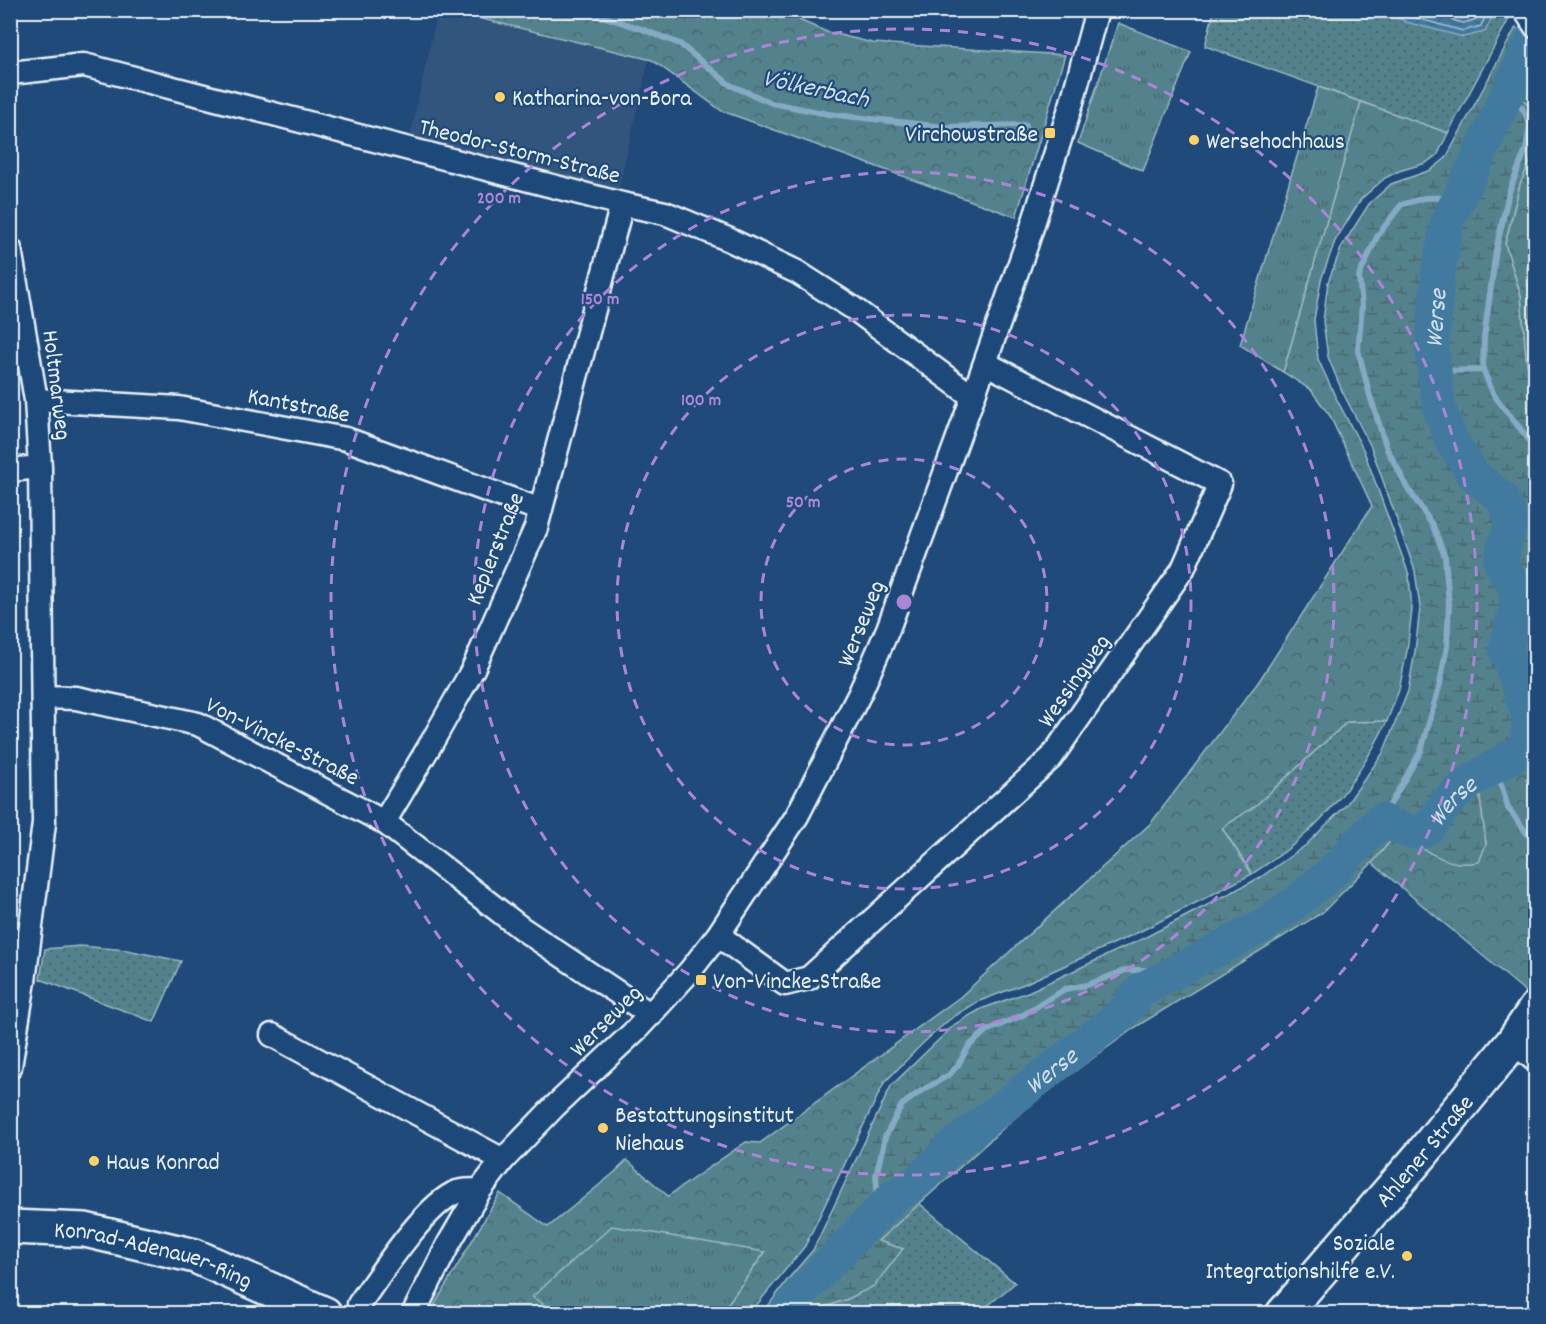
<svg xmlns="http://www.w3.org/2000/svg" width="1546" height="1324" viewBox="0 0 1546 1324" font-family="Dekko,sans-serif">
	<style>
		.built { fill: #33547e }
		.grass { fill: url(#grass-dots); stroke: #9dbac2; stroke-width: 1.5 }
		.forest { fill: url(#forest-crowns); stroke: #9dbac2; stroke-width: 1.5 }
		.wetland { fill: url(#wetland-marsh); stroke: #9dbac2; stroke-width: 1.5 }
		.park { fill: url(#park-tufts); stroke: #9dbac2; stroke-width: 1.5 }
		.water { fill: url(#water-waves); stroke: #85aac3; stroke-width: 1.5 }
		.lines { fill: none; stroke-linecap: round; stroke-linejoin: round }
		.shore { stroke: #a6c1d4; stroke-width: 1.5 }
		.stream { stroke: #85aac3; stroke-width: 6 }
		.river { stroke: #437a9f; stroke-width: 34 }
		.street-casing { stroke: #e8f1f8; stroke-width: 27 }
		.secondary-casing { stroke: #e8f1f8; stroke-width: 38 }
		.street { stroke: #1f4a7a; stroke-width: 22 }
		.secondary { stroke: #1f4a7a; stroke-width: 33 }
		.ring { fill: none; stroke: #ac85d9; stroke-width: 3; stroke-dasharray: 10 8 }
		.poi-dot { fill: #ffd166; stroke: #1f4a7a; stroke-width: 2 }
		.labels { text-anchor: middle; stroke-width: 4.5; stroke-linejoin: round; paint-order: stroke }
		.poi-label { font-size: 24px; fill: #e8f1f8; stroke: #1f4a7a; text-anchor: start }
		.street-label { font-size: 24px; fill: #e8f1f8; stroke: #1f4a7a }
		.water-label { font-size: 26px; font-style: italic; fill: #cfdfeb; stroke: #1f4a7a }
		.centre { fill: #ac85d9; stroke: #1f4a7a; stroke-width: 3 }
		.ring-label { font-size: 18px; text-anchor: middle; font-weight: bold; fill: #ac85d9; stroke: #1f4a7a; stroke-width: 4.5; stroke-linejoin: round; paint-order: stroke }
	</style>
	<defs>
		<pattern id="grass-dots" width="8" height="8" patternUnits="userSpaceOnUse" patternTransform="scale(1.5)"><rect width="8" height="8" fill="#52828d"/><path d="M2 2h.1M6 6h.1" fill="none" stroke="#4d686f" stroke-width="1.8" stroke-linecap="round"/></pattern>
		<pattern id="forest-crowns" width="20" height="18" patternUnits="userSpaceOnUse" patternTransform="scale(1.5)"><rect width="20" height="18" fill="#52828d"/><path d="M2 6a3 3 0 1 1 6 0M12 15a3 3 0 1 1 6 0" fill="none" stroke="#4d686f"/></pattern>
		<pattern id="wetland-marsh" width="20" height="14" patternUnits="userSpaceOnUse" patternTransform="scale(1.5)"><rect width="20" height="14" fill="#52828d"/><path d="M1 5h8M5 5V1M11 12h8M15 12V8" fill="none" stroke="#4d686f"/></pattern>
		<pattern id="park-tufts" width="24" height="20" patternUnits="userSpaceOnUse" patternTransform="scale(1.5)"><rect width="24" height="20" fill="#52828d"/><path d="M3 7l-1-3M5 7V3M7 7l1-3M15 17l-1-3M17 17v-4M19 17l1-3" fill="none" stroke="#4d686f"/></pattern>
		<pattern id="water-waves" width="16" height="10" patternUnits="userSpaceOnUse" patternTransform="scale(1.5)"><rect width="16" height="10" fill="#437a9f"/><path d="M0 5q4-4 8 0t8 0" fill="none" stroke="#446479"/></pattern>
	</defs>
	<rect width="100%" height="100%" fill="#1f4a7a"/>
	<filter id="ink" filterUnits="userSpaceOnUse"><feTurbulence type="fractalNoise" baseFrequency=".0167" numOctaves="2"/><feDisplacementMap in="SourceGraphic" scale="12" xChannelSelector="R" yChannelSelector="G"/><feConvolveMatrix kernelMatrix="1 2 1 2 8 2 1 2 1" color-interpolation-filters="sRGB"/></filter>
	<g filter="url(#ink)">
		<!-- built -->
		<path class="built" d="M438,11H444L649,59L617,195L410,135Z"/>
		<!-- grass -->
		<path class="grass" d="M1214,11H1385L1406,22L1492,17L1489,11H1507L1510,17L1448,133L1205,46Z
			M1387,721C1366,765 1337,807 1300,839C1286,852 1268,863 1252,874L1222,828L1255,806L1347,722Z
			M80,946L127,950L181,961L154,1022L40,979L45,949Z
			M919,1203L1015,1283L979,1313L816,1314L825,1307L848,1299L903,1249L878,1241Z"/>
		<!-- forest -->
		<path class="forest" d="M449,11H778L827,32L873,43L1065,55L1016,217L722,111L652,60Z
			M1531,55L1535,60V113L1518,94L1519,83Z
			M1361,102L1448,133L1438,154L1426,163L1399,171L1385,178L1361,199L1335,241L1321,280L1314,320L1318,359L1335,396L1364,451L1409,575L1412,610L1407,651L1399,690L1387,721L1347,722L1255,806L1222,828L1252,874L1139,932L1024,984L977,1002L950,1019L922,1044L884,1083L805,1246L750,1313H721L765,1252L533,1297L557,1313L429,1314L500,1193L548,1227L615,1172L627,1160L668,1196L746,1142L760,1143L960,997L1151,823L1259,681L1372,506L1330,416L1311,390L1283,372Z
			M1535,151V239L1527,269L1528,286L1535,297V302L1530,323L1535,343V397L1533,393L1526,358L1521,296L1505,244L1520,184Z
			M1535,606V720L1514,656L1513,638L1522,610L1529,611Z
			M1535,739V770L1526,780L1535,793L1536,978L1526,992L1372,863L1396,834L1413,842L1432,854L1459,863L1486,844L1479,792L1485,782L1516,765L1534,747Z"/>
		<!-- wetland -->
		<path class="wetland" d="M1516,27L1531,55L1519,83L1518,94L1535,113V151L1520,184L1505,244L1521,296L1526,358L1533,393L1535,397L1536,606L1529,611L1522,610L1513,638L1514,656L1535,720V739L1534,747L1516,765L1485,782L1479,791L1486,844L1479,862C1473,863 1466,864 1460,863C1436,861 1417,843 1396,834L1372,863L1323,912L1134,1028L1028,1106L878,1241L903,1249L874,1286L848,1299L825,1307L816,1313H763L788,1279L813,1250L891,1086L955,1024L981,1009L1028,992L1144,938L1261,877L1306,845L1346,805L1383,753L1408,691L1415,651L1420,608L1415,571L1371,447L1342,391L1328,357L1323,321L1328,282L1342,246L1369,204L1391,184L1431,170L1446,158Z"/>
		<!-- park -->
		<path class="park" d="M1118,23L1191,52L1143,171L1078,143Z
			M1318,87L1361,102L1283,372L1240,345Z
			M612,1226L765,1252L721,1313H557L532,1297Z"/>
		<!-- water -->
		<path class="water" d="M1385,11H1489L1492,17L1485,32L1463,37L1406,22Z"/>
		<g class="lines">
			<!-- shore -->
			<path class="shore" d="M1398,10L1409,16L1463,31L1481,26L1485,17L1484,10
				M1417,10L1463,23L1475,20L1477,16V10"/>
			<!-- stream -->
			<path class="stream" d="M583,10L639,28L680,44L730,85L772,103L828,114L944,127L1026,125
				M1483,370L1484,338L1496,250L1509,192L1526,149L1530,125L1524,111L1508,89
				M1435,371L1483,370L1494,395L1536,449
				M1512,519L1536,515
				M1496,767L1508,808L1532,840L1536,852
				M1381,820L1421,751L1440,684L1447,646L1449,604L1445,557L1433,526L1409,490L1387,449L1370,396L1358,350L1362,306L1359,276L1378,235L1401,205L1424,198L1459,197
				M879,1212L876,1176L885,1137L902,1105L921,1091L949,1075L958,1065L969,1046L986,1031L1023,1015L1065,989L1087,985L1126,970H1161L1172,972"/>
			<!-- river -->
			<path class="river" id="s1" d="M784,1314L806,1287L895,1195L916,1183L950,1148L1103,1029L1122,1013L1142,989L1261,927L1299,900L1332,872L1381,820C1391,824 1411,835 1421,832C1430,829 1436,816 1442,809C1463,782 1495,766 1524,750L1530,720L1506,650L1518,593L1500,562L1512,519L1502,498L1473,474L1452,442L1439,408L1432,348L1438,273L1448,220L1473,169L1536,30"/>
			<!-- street casing -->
			<g class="street-casing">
				<path id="street" d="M1525,10L1536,27
					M10,73L84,65L622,204L665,213L730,240L797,272L853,308L973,397
					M10,249L36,400L40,467L44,823L24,981L10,1067
					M36,400L179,408L346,439L541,510
					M10,470L40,467
					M43,697L76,698L198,724L384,822L521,928L651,1015
					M384,822L432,742L473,669L536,528L622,204
					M718,935L785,984L809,978L1051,758L1183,569L1220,484L985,363
					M272,1035L503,1160
					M1513,1042L1536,1061
					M359,1304C379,1276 426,1203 457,1192C465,1190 472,1190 480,1190
					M413,1314L449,1243L480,1190L503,1160L554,1107L637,1029L690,971L718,935L797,816L860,693L888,629L973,397L1027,243L1072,102L1097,10"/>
			</g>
			<!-- secondary casing -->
			<g class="secondary-casing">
				<g id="secondary">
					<path id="s2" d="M10,1227L85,1230L195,1256L325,1314"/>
					<path id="s3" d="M1283,1314L1421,1155L1513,1042L1536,1008"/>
				</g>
			</g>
			<!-- street -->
			<use href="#street" class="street"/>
			<!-- secondary -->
			<use href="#secondary" class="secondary"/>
		</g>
	</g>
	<!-- distance rings -->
	<g class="ring">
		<circle cx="904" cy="602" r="143"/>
		<circle cx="904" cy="602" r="287"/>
		<circle cx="904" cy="602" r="430"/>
		<circle cx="904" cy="602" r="573"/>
	</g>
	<!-- markers -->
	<g class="poi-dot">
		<circle cx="500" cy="97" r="6"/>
		<rect x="1044" y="127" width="12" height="12" rx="3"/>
		<circle cx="1194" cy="140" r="6"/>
		<rect x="695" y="974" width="12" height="12" rx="3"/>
		<circle cx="603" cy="1128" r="6"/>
		<circle cx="94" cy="1161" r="6"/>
		<circle cx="1407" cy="1256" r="6"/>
	</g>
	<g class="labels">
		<!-- poi labels -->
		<g class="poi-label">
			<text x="512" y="105">Katharina-von-Bora</text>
			<text x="1038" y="141" text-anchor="end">Virchowstraße</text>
			<text x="1206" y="148">Wersehochhaus</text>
			<text x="713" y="988">Von-Vincke-Straße</text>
			<text x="615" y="1122">Bestattungsinstitut<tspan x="615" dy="28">Niehaus</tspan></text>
			<text x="106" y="1169">Haus Konrad</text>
			<text x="1395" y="1250" text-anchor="end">Soziale<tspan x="1395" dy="28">Integrationshilfe e.V.</tspan></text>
		</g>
		<!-- street labels -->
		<g class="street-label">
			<text transform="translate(520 150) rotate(14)" y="8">Theodor-Storm-Straße</text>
			<text transform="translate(58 385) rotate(83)" y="8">Holtmarweg</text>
			<text transform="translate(299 404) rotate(11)" y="8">Kantstraße</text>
			<text transform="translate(494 548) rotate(-68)" y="8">Keplerstraße</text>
			<text transform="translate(860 623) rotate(-68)" y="8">Werseweg</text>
			<text transform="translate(1073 680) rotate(-55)" y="8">Wessingweg</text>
			<text transform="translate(283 740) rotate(27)" y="8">Von-Vincke-Straße</text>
			<text transform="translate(605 1020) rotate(-45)" y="8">Werseweg</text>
			<text dy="8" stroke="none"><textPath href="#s3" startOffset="216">Ahlener Straße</textPath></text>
			<text dy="8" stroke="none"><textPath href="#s2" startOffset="147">Konrad-Adenauer-Ring</textPath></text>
		</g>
		<!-- water labels -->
		<g class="water-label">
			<text transform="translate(816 87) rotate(12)" y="9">Völkerbach</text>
			<text dy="9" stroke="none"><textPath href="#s1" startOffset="1426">Werse</textPath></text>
			<text dy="9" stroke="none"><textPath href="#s1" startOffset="868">Werse</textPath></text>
			<text dy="9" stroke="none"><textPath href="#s1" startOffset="363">Werse</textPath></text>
		</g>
	</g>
	<circle cx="904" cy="602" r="9" class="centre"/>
	<g class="ring-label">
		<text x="499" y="203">200 m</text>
		<text x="600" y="304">150 m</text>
		<text x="701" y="405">100 m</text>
		<text x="803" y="507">50 m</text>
	</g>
	<!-- margin -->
	<rect width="1546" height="1324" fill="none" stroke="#1f4a7a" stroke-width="36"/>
	<rect x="18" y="18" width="1510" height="1288" fill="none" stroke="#e8f1f8" stroke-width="2" filter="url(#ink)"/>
</svg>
